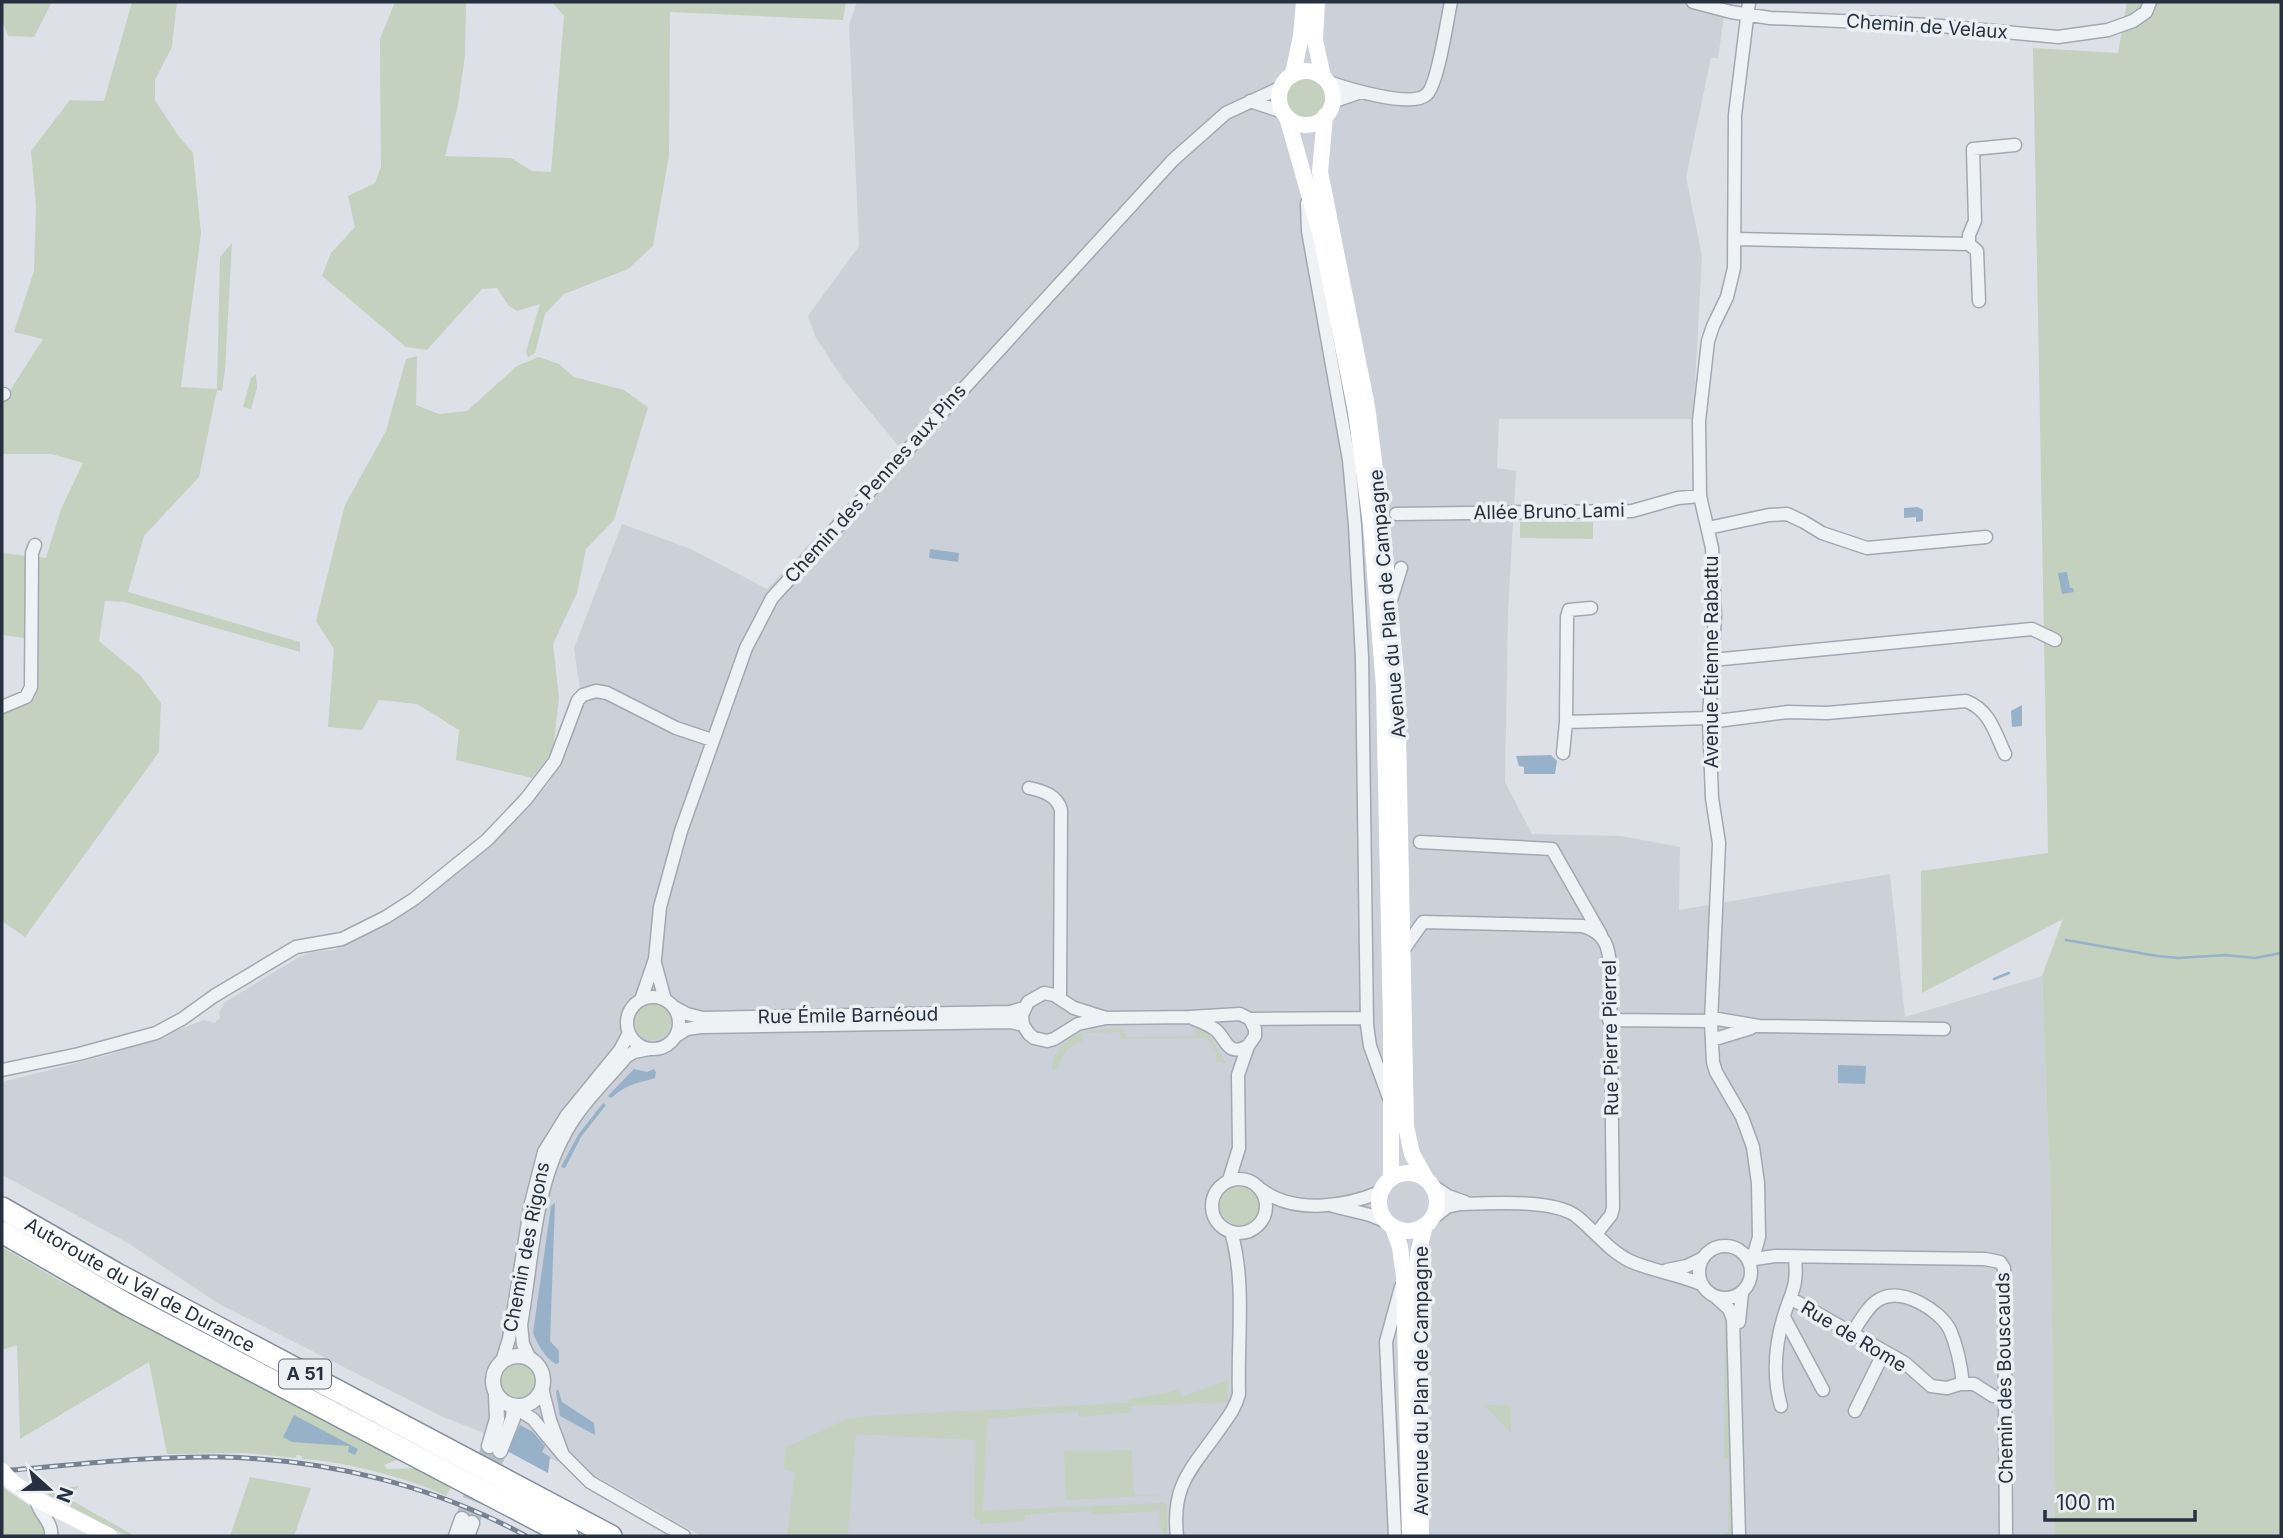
<svg xmlns="http://www.w3.org/2000/svg" width="2283" height="1538" viewBox="0 0 2283 1538" font-family="Inter,sans-serif">
	<style>
		.built { fill: #cbd0d9 }
		.green { fill: #c3d1be }
		.water { fill: #96b1c8 }
		.lines { fill: none; stroke-linecap: round; stroke-linejoin: round }
		.stream { stroke: #96b1c8; stroke-width: 2.5 }
		.tertiary-tunnel { stroke: #b8bec5; stroke-width: 14; stroke-dasharray: 14 7; stroke-linecap: butt }
		.minor-casing { stroke: #a2a8b1; stroke-width: 15 }
		.tertiary-casing { stroke: #a2a8b1; stroke-width: 17 }
		.motorway-casing { stroke: #848f9e; stroke-width: 24 }
		.minor { stroke: #eff2f5; stroke-width: 12 }
		.tertiary { stroke: #eff2f5; stroke-width: 14 }
		.secondary { stroke: #fff; stroke-width: 16 }
		.motorway { stroke: #fff; stroke-width: 21 }
		.rail-casing { stroke: #768191; stroke-width: 5 }
		.rail { stroke: #ecf0f5; stroke-width: 2.5; stroke-dasharray: 8; stroke-linecap: butt }
		.secondary-bridge { stroke: #fff; stroke-width: 16 }
		.labels { text-anchor: middle; stroke-width: 7; stroke-linejoin: round; paint-order: stroke }
		.shield { fill: #ecf0f5; stroke: #616a75; stroke-width: 2 }
		.shield-label { font-size: 18px; font-weight: bold; fill: #26303e }
		.street-label { font-size: 19px; fill: #26303e; stroke: #ecf0f5 }
	</style>
	<rect width="100%" height="100%" fill="#dde1e7"/>
	<!-- built -->
	<path class="built" d="M857,2H1726L1718,58H1711L1686,177L1702,256L1693,419H1499L1497,468L1516,471L1508,611L1505,782L1532,834L1621,836L1680,847L1679,910L1890,874L1905,1017L2042,976L2050,1183L2055,1536H701L598,1477L443,1417L217,1303L128,1243L2,1175V1082L108,1055L204,1020L214,1023L220,1018L219,1012L225,1002L299,957L313,952L334,950L361,938L487,847L548,784L567,752L576,716L580,689L574,648L622,524L691,549L767,589L900,448L843,379L815,336L808,316L859,246L849,25Z"/>
	<!-- green -->
	<path class="green" d="M2,2H52L34,37L8,36L2,19Z
		M132,2H177L172,47L155,80V100L177,134L193,153L201,233L181,387L217,389L220,257L232,243L225,370L222,391L217,390L199,477L144,536L128,592L300,642V652L125,602L105,601L99,641L140,675L161,703L159,752L25,937L2,921V713L35,698L39,640L2,635V553L46,558L61,509L83,463L52,454H2V403L43,339L14,332L34,271L36,207L31,151L70,100L104,101Z
		M395,2H466L465,56L458,105L445,156L511,158L532,171L551,172L564,16L552,2H846L843,20L670,12L669,156L653,246L628,269L564,294L545,314L535,353L528,357L526,352L540,304L517,311L509,306L497,288L482,289L427,350L406,347L322,276L331,253L355,227L348,196L375,183L381,167L380,39Z
		M2127,2H2281V1536H2055L2050,1183L2042,976L2063,919L1922,993L1921,871L2048,853L2033,48L2118,53Z
		M1284 99a21 21 0 1 1 42 0a21 21 0 1 1-42 0Z
		M417,356L416,405L439,414L467,411L517,366L539,357L559,364L574,377L624,390L648,407L614,520L586,549L577,593L553,644L559,698L553,751L532,778L456,760L459,730L417,704L379,700L362,730L328,727L334,649L316,621L345,505L386,431L406,359Z
		M256,374L257,388L251,409L243,407L251,378Z
		M1520,522H1593V539L1520,538Z
		M635 1022a18 18 0 1 1 36 0a18 18 0 1 1-36 0Z
		M1106,1029H1122L1127,1037L1197,1036L1194,1030H1202L1209,1035L1226,1063L1217,1062L1216,1051L1207,1038L1121,1039L1120,1032L1083,1033V1041C1068,1045 1061,1055 1057,1070H1052C1053,1039 1080,1031 1106,1029Z
		M1220 1205a20 20 0 1 1 40 0a20 20 0 1 1-40 0Z
		M2,1247L62,1282L400,1459L384,1465L388,1469L417,1468L455,1490L450,1488L446,1496C413,1479 338,1460 302,1459V1456L297,1455L296,1458L246,1453L167,1454L149,1362L20,1439L17,1345L2,1350Z
		M1725,1322L1729,1325L1732,1536H1728L1724,1532H1728L1729,1459H1724Z
		M499 1381a19 19 0 1 1 38 0a19 19 0 1 1-38 0Z
		M1228,1380V1401L1224,1402L1131,1406V1412L1079,1417L1078,1411L987,1419L983,1511L1163,1503L1167,1505V1536H1163L1162,1527H1160L1158,1511L1092,1515V1511L1072,1512V1511L1025,1515V1521L980,1524V1520L974,1518L975,1440L856,1434L848,1536H787L795,1472L784,1470L785,1448L847,1419L866,1416L1128,1403V1400L1179,1390L1182,1397Z
		M1484,1405L1511,1406V1433Z
		M1132,1450L1134,1495L1162,1494L1161,1495L1066,1500L1064,1451Z
		M250,1477L311,1488L294,1536H230Z
		M2,1486C23,1505 41,1504 48,1536H6L2,1532Z
		M79,1486L72,1495L73,1501L135,1536H127L48,1495V1490Z"/>
	<!-- water -->
	<path class="water" d="M1918,507L1923,510V521L1916,522V517L1904,518V508Z
		M930,549L959,553L958,562L929,558Z
		M2067,572L2070,588H2073L2074,592L2062,594L2058,573Z
		M2022,705V726L2012,727L2011,711Z
		M1551,755L1557,761L1555,774H1524V767L1519,766L1516,756Z
		M1838,1065L1866,1066L1865,1084L1838,1083Z
		M634,1069L647,1072L654,1069L656,1072L655,1078C633,1085 631,1082 611,1098L608,1096Z
		M603,1103L606,1105L581,1137L565,1168L561,1167L578,1135Z
		M555,1203L550,1341L559,1351V1363L556,1364C545,1358 538,1345 533,1333L551,1206Z
		M558,1389L562,1402L594,1423L595,1435L560,1416L556,1392Z
		M294,1415L358,1449L355,1455L348,1452L349,1446L292,1442L283,1437Z
		M520,1425L533,1432L545,1446L542,1452L550,1457L548,1473L507,1451Z"/>
	<g class="lines">
		<!-- stream -->
		<path class="stream" d="M1510,508V506H1526
			M2066,940L2157,956L2178,958L2225,955L2255,958L2281,953
			M1994,979L2009,973"/>
		<!-- tertiary-tunnel -->
		<path class="tertiary-tunnel" d="M462,1519L489,1446
			M472,1523L500,1451"/>
		<!-- minor casing -->
		<g class="minor-casing">
			<path id="minor" d="M1693,2L1731,12L1770,18L1930,25L2058,37L2108,30L2133,21L2146,12L2150,2
				M1326,81C1345,88 1410,108 1426,95C1438,86 1447,19 1451,2
				M1250,101L1283,112
				M1332,102L1361,92
				M1307,203L1308,231L1349,460L1355,525L1362,658L1367,1025L1370,1046L1389,1098
				M1735,239L1969,244
				M1979,301L1977,251L1969,244V235L1975,221L1973,149L2015,145
				M2,395L4,394
				M1396,514L1632,511L1678,498L1700,496
				M1708,528L1769,515L1787,514L1804,522L1822,533L1867,548L1986,537
				M1391,600L1401,568
				M1712,660L2032,629L2055,640
				M2,707L26,697L31,687L32,553L35,545
				M1566,722L1709,718
				M1709,722L1788,712L1827,713L1966,701C1990,710 1995,733 2005,754
				M1563,753L1566,722L1567,617L1569,610L1591,608
				M1029,788C1043,791 1057,795 1061,810L1060,998
				M1420,842L1552,849L1601,935
				M1404,949L1423,922L1583,926C1605,933 1609,946 1610,967L1613,1208L1611,1215L1596,1234
				M655,963L665,1000
				M627 1023a26 26 0 1 1 52 0a26 26 0 1 1-52 0Z
				M641,1000L655,959L660,907L681,831L746,648L772,598L1173,160L1226,113L1280,88
				M674,1007L687,1014L703,1018L1010,1012L1024,1008
				M1106,1018L1074,1008L1054,995L1044,993L1028,1002L1022,1015L1023,1025L1029,1034L1034,1038L1047,1041L1054,1039L1078,1024L1106,1018L1190,1017L1240,1014L1250,1019L1255,1029V1036L1248,1046L1238,1075L1239,1148L1229,1180
				M1712,1018L1759,1026L1944,1029
				M1194,1019C1202,1022 1209,1025 1216,1030C1227,1040 1227,1057 1248,1046
				M1250,1019L1367,1018
				M1609,1020L1712,1021
				M676,1036L687,1029L701,1027L1011,1022L1023,1025
				M1712,1040L1751,1028
				M2,1070L79,1054L156,1033L182,1019L214,996L296,947L342,939L386,917L414,899L487,840L526,799L555,761L578,700L583,695L596,691L607,693L676,728L712,740
				M1212 1206a27 27 0 1 1 54 0a27 27 0 1 1-54 0Z
				M1433,1186L1448,1196L1465,1202
				M1262,1190C1294,1214 1345,1207 1380,1192
				M1333,1206L1370,1215L1387,1222
				M1433,1218L1447,1207L1460,1204C1490,1203 1553,1199 1576,1216C1594,1230 1609,1251 1630,1261C1652,1271 1678,1274 1701,1284
				M1699 1272a26 26 0 1 1 52 0a26 26 0 1 1-52 0Z
				M1748,1260L1755,1251L1759,1237L1758,1183L1753,1147L1742,1117L1716,1072L1713,1062L1711,1022L1719,843L1712,798L1709,718L1715,615L1712,548L1700,496L1699,421L1708,341L1713,326L1727,297L1734,268L1735,115L1749,2
				M1748,1260L1775,1256L1985,1259L2000,1262L2004,1268L2006,1536
				M1667,1270L1687,1266L1703,1258
				M1717,1298L1729,1309L1733,1319L1739,1536
				M1790,1298L1905,1363L1931,1386L1947,1388L1960,1384H1974L1993,1396
				M1784,1317L1823,1390
				M1739,1322L1742,1293
				M1852,1333C1860,1322 1868,1305 1880,1299C1902,1287 1940,1310 1950,1330C1957,1346 1961,1366 1963,1384
				M530,1359L523,1344L521,1325C532,1263 534,1188 566,1132C581,1104 607,1080 627,1056L634,1052L649,1049
				M502,1361L509,1339L531,1203L544,1152L567,1115L620,1050L629,1033
				M1781,1406C1773,1378 1775,1347 1783,1319C1791,1291 1798,1289 1795,1257
				M514,1407L533,1419L563,1455L550,1420L542,1388
				M1855,1411L1884,1352
				M563,1455L590,1482L684,1536
				M36,1499C38,1514 53,1521 51,1536
				M1177,1536C1171,1483 1193,1468 1221,1427C1229,1416 1236,1407 1239,1394C1237,1342 1246,1281 1231,1232
				M1395,1536L1386,1342L1401,1287"/>
		</g>
		<!-- tertiary casing -->
		<g class="tertiary-casing">
			<path id="tertiary" d="M493 1381a25 25 0 1 1 50 0a25 25 0 1 1-50 0Z
				M489,1446L497,1419L496,1395
				M500,1451L513,1418L514,1407
				M456,1536L462,1519
				M467,1536L472,1523"/>
		</g>
		<!-- motorway casing -->
		<g class="motorway-casing">
			<g id="motorway">
				<path id="s1" d="M2,1208L117,1274L611,1536"/>
				<path d="M2,1232L128,1305L568,1536"/>
			</g>
		</g>
		<!-- minor -->
		<use href="#minor" class="minor"/>
		<!-- tertiary -->
		<use href="#tertiary" class="tertiary"/>
		<!-- secondary -->
		<path class="secondary" d="M1317,2L1315,40L1323,77
			M1279 98a27 27 0 1 1 54 0a27 27 0 1 1-54 0Z
			M1293,74L1301,36L1304,2
			M1325,116L1320,172L1367,406L1381,516L1397,684L1406,1126L1412,1154L1425,1177
			M1287,117L1322,240L1356,412L1371,524L1384,687L1391,1024V1178
			M1379 1202a29 29 0 1 1 58 0a29 29 0 1 1-58 0Z
			M1393,1227L1400,1247L1404,1277L1410,1536
			M12,1482L36,1499L109,1536
			M1421,1536L1418,1254L1425,1225"/>
		<!-- motorway -->
		<use href="#motorway" class="motorway"/>
		<!-- rail casing -->
		<g class="rail-casing">
			<path id="rail" d="M2,1471C74,1465 147,1456 219,1457C325,1459 433,1485 526,1536"/>
		</g>
		<!-- rail -->
		<use href="#rail" class="rail"/>
		<!-- secondary-bridge -->
		<path class="secondary-bridge" d="M2,1471L12,1482"/>
	</g>
	<g class="labels">
		<!-- shield labels -->
		<rect class="shield" x="279" y="1359.5" width="52" height="29" rx="5"/>
		<g class="shield-label">
			<text x="305" y="1380">A 51</text>
		</g>
		<!-- street labels -->
		<g class="street-label">
			<text transform="translate(1927 26) rotate(4)" y="7">Chemin de Velaux</text>
			<text transform="translate(875 483) rotate(-48)" y="7">Chemin des Pennes aux Pins</text>
			<text transform="translate(1549 511) rotate(-1)" y="7">Allée Bruno Lami</text>
			<text transform="translate(1387 604) rotate(-95)" y="7">Avenue du Plan de Campagne</text>
			<text transform="translate(1711 662) rotate(-90)" y="7">Avenue Étienne Rabattu</text>
			<text transform="translate(848 1015) rotate(-1)" y="7">Rue Émile Barnéoud</text>
			<text transform="translate(1610 1038) rotate(-91)" y="7">Rue Pierre Pierrel</text>
			<text transform="translate(526 1247) rotate(-79)" y="7">Chemin des Rigons</text>
			<text dy="7" stroke="none"><textPath href="#s1" startOffset="158">Autoroute du Val de Durance</textPath></text>
			<text transform="translate(1854 1336) rotate(31)" y="7">Rue de Rome</text>
			<text transform="translate(2004 1378) rotate(-91)" y="7">Chemin des Bouscauds</text>
			<text transform="translate(1421 1381) rotate(-90)" y="7">Avenue du Plan de Campagne</text>
		</g>
	</g>
	<!-- border -->
	<rect width="2283" height="1538" fill="none" stroke="#26303e" stroke-width="7"/>
	<!-- north arrow -->
	<g transform="translate(49 1489) rotate(111)" stroke="#ecf0f5" stroke-width="5" paint-order="stroke">
	<path d="M0-5L12 26L0 18L-12 26Z" fill="#26303e"/>
	<text y="-10" font-size="19" font-weight="bold" text-anchor="middle" fill="#26303e">N</text>
	</g>
	<!-- scale -->
	<path d="M2045 1510v10h150v-10" fill="none" stroke="#26303e" stroke-width="3.5"/>
	<text x="2056" y="1510" font-size="21" fill="#26303e" stroke="#ecf0f5" stroke-width="5" paint-order="stroke">100 m</text>
</svg>
